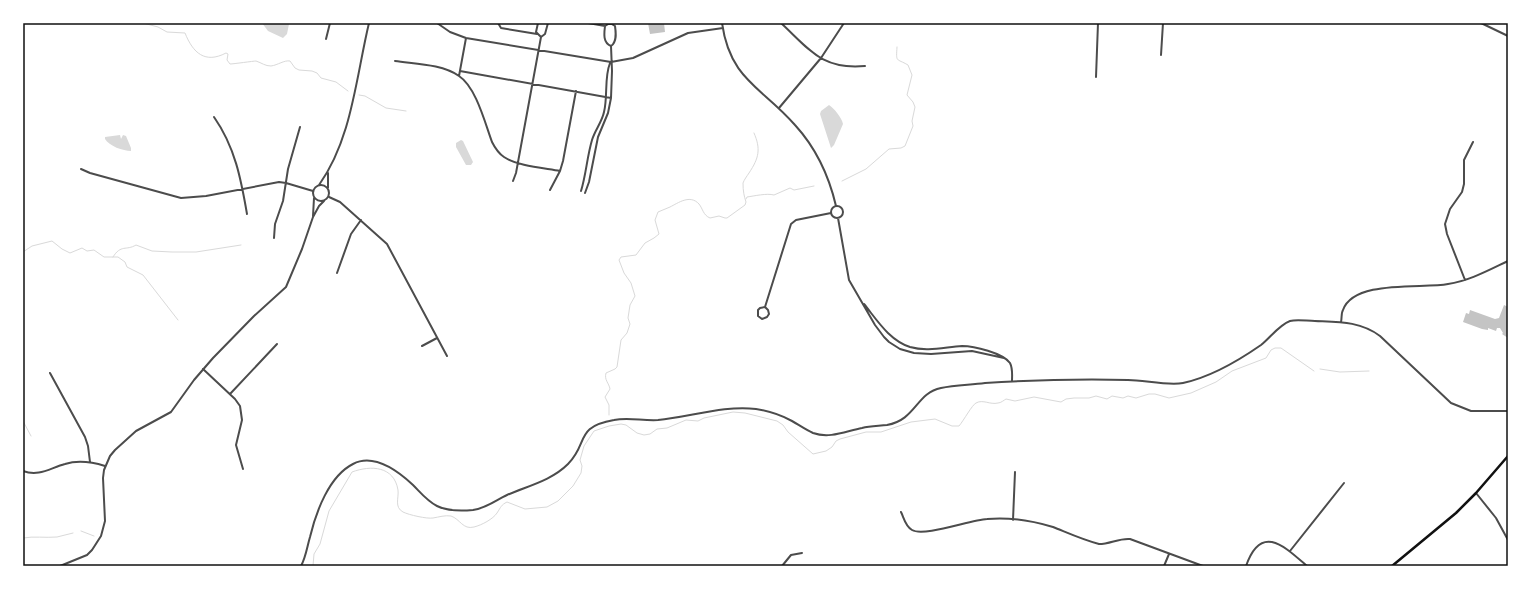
<svg xmlns="http://www.w3.org/2000/svg" width="1531" height="589" viewBox="0 0 1531 589" font-family="'Titillium Web',sans-serif">
	<style>
		.water { fill: #d9d9d9 }
		.lines { fill: none; stroke-linecap: round; stroke-linejoin: round }
		.stream { stroke: #d9d9d9; stroke-width: 1 }
		.building { fill: #c4c4c4 }
		.minor { stroke: #4c4c4c; stroke-width: 2 }
		.tertiary { stroke: #4c4c4c; stroke-width: 2 }
		.secondary { stroke: #111; stroke-width: 2.5 }
		.neatline { fill: none; stroke: #111; stroke-width: 1.5 }
	</style>
	<rect width="100%" height="100%" fill="#fff"/>
	<!-- water -->
	<path class="water" d="M262,23H287L289,24L287,34L283,38L268,31Z
		M829,105C834,108 842,118 843,124L834,145L831,148L820,114L821,111Z
		M120,135L121,139L123,135L126,136L131,148V151C123,151 109,146 105,139V137Z
		M461,140L463,141L473,162L471,165H466L456,147V143Z"/>
	<g class="lines">
		<!-- stream -->
		<path class="stream" d="M143,23L158,27L167,32L185,33C193,53 205,64 226,53L228,54L227,60L230,64C233,64 254,61 256,61C262,63 265,66 271,66C278,65 284,60 290,61L295,68L299,70L312,71L317,73L321,78L336,82L348,91
			M359,95L365,96L386,108L406,111
			M842,181L866,169L889,149L901,148L905,146L913,126L912,121L915,107L913,102L907,95L912,75L908,65C896,58 896,63 897,47
			M746,199L747,197C754,196 767,193 774,195L790,188L794,190L814,186
			M23,252L32,246L52,241L62,249L70,253L82,248L87,251L94,250L104,257H118L125,262L127,267L143,275L178,320
			M113,257C121,244 126,251 136,245L152,251L172,252H196L241,245
			M1320,369L1340,372L1369,371
			M609,415V405L605,397L610,389C609,383 604,380 606,373L615,369L617,367L621,340L627,333L630,324L628,318L630,305L635,296L631,283L624,273L619,260L621,257L636,255L645,243L654,238L659,234L655,220L658,212C662,210 666,209 670,207C678,203 690,194 699,204C703,209 703,215 710,218L719,216L725,218H727L745,205L746,202C744,196 743,191 743,183C744,180 747,176 749,173C759,158 761,149 754,133
			M23,421L31,436
			M81,531L94,536
			M23,538C34,536 45,538 57,537C62,536 68,534 73,533
			M313,566L314,554L320,544L329,511L352,472C371,465 394,466 398,490C399,498 394,507 403,512C409,515 427,519 433,518C439,517 445,515 451,516C460,519 463,530 474,527C482,525 493,519 497,513C501,507 501,505 507,502L525,509L547,507L558,501L573,486L581,473L582,466L580,460L584,446L594,431L609,426L621,424L626,425L637,433L644,435L650,434L657,429L667,428L686,420L698,421L704,418L733,412L745,413L777,421L783,425L788,432L813,454L826,451L832,447L836,441L840,439L866,432H881L911,422L935,419L952,426H959C964,420 972,405 976,403C983,399 990,405 998,403C1001,403 1004,400 1006,399L1015,401L1034,397L1061,402L1066,399L1074,398H1089L1096,396L1107,399L1112,396L1123,398L1128,396L1136,398L1149,394H1155L1169,398L1191,393L1216,382L1232,371L1266,358L1271,350L1275,348H1281L1314,371"/>
	</g>
	<!-- building -->
	<path class="building" d="M648,23H664L665,32L650,34Z
		M1504,305L1508,307V338L1502,334L1503,333L1500,328H1497L1496,331L1488,328V330L1482,329L1463,322L1466,313L1469,314L1470,310L1495,319L1499,318Z"/>
	<g class="lines">
		<!-- minor -->
		<path class="minor" d="M437,23L450,32L466,38L611,62L633,58L688,33L723,28
			M498,23L501,28L537,34
			M538,23L536,32L541,37
			M588,23L605,26
			M722,23C730,80 762,87 795,125C816,148 829,176 836,206
			M781,23C810,50 822,70 865,66
			M1481,23L1508,36
			M541,37L545,34L548,23
			M326,39L330,23
			M1161,55L1163,23
			M395,61C415,64 442,64 459,76C476,87 485,123 492,142C495,148 498,153 504,157C517,166 544,168 560,171
			M460,71L611,98
			M459,76L466,38
			M1096,77L1098,23
			M779,108L821,58L844,23
			M214,117C235,147 241,179 247,214
			M81,169L90,173L181,198L206,196L279,182L286,183L313,191
			M513,181L516,173L541,37
			M550,190L560,171L563,161L576,91
			M581,191C586,175 587,157 592,140C595,130 602,122 604,112C608,96 604,78 610,63
			M585,193L589,182L598,137L608,113L611,98L612,71L611,46C617,42 616,33 615,26L610,23L605,26C604,34 603,43 611,46
			M329,197L340,202L387,244L447,356
			M831 212a6 6 0 1 1 12 0a6 6 0 1 1-12 0Z
			M838,218L849,280L875,325L884,337L889,342L900,349L914,353L931,354L972,351L1004,358
			M274,238L275,224L283,201L288,169L300,127
			M337,273L351,234L361,220
			M1465,280L1447,234L1445,224L1450,209L1462,192L1464,184V160L1473,142
			M864,304C877,320 889,340 910,347C927,352 945,347 962,346C974,346 1003,353 1010,363C1013,369 1012,375 1012,381
			M765,307L768,310L769,314L767,317L762,319L758,316V310L760,308L765,307L791,224L796,220L831,213
			M1341,322C1342,318 1341,313 1343,310C1354,279 1423,289 1448,284C1469,281 1489,270 1508,261
			M422,346L437,338
			M203,369L235,399L240,406L242,420L236,445L243,469
			M50,373L85,437L88,446L90,462
			M230,394L277,344
			M23,471C39,477 50,468 65,464C78,460 92,462 105,466
			M1476,493L1496,518L1508,540
			M901,512C904,518 905,526 912,530C924,537 970,520 987,519C1008,517 1033,521 1053,527C1068,533 1083,540 1099,544C1110,544 1119,538 1130,539L1203,566
			M1013,520L1015,472
			M1290,551L1344,483
			M782,566L791,555L802,553
			M1164,566L1169,554
			M1246,566C1261,523 1284,546 1307,566"/>
		<!-- tertiary -->
		<path class="tertiary" d="M313 193a8 8 0 1 1 16 0a8 8 0 1 1-16 0Z
			M319,185C352,139 356,77 369,23
			M328,188V173
			M313,216L314,198
			M60,566L87,555L92,550L101,536L105,521L103,478L104,470L110,456L115,450L136,431L171,412L194,380L213,358L254,316L286,287L302,249L313,217L319,206L324,201
			M301,566C306,557 307,547 310,537C316,512 329,476 353,464C374,453 399,472 413,485C421,493 427,501 437,506C447,511 462,511 473,510C487,508 496,500 507,495C527,486 551,481 568,464C589,443 574,427 614,420C628,417 643,421 658,420C690,417 724,405 756,409C769,411 781,415 792,421C799,425 806,430 813,433C830,439 846,431 862,428C870,426 879,426 887,425C916,420 916,393 941,388C955,385 970,385 985,383C1032,380 1080,379 1128,380C1144,380 1168,386 1183,383C1211,377 1238,361 1261,345C1270,338 1279,325 1290,321C1297,319 1307,321 1315,321C1338,322 1360,321 1380,336L1451,403L1471,411H1508"/>
		<!-- secondary -->
		<path class="secondary" d="M1392,566L1456,513L1476,493L1508,456"/>
	</g>
	<!-- border -->
	<rect width="1531" height="589" fill="none" stroke="#ffffff" stroke-width="48"/>
	<rect x="24" y="24" width="1483" height="541" class="neatline"/>
</svg>
